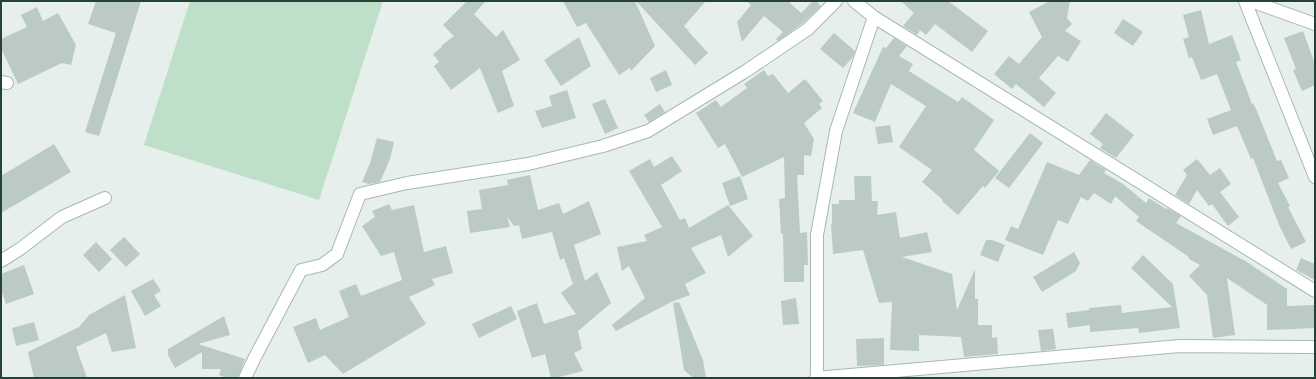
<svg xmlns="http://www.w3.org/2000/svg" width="1316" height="379" viewBox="0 0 1316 379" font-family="'Alegreya Sans',sans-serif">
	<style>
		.green { fill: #bfe0c8 }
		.building { fill: #bbcac4 }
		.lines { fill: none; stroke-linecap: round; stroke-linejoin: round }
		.minor-casing { stroke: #a8b8b2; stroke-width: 14 }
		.minor { stroke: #fff; stroke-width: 12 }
	</style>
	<rect width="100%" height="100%" fill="#e6efeb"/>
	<!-- green -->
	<path class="green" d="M190,1H383L319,200L144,145Z"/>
	<!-- building -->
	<path class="building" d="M96,1H141L99,136L85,132L116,33L88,24Z
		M467,1H486L474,14L496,37L503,30L520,60L502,71L514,106L498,113L480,68L451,90L434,66L439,62L433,54L442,47L441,46L454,36L443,25Z
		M563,1H635L655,46L631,71L630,68L619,75L586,23L577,27Z
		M636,1H706L684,26L689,31L688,32H689L708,53L695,65Z
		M746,1H788L801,13L813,1H816L821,6L803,23L778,41L776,39L783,32L764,16L742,42L737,22L751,5Z
		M901,1H948L988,31L972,52L935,24L926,35L920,30L917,35L903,26L914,13Z
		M1050,1H1070L1067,18L1072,24L1065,31L1081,41L1068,62L1058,56L1039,78L1056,93L1044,107L1016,84L1012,89L994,74L1009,56L1019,64L1042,37L1029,12Z
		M37,7L43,21L58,13L76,45L71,65L62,63L18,84L1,48V39L27,27L21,15Z
		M1201,10L1209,44L1232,35L1241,60L1236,62L1252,104L1253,103L1257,111L1277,161L1281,160L1289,178L1278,183L1290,206L1288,207L1306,242L1291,249L1279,225L1253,158L1251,159L1237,126L1213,135L1207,119L1231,110L1217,74L1201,80L1192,57L1189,58L1183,39L1189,37L1183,15Z
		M1123,19L1143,32L1133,46L1114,33Z
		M1303,31L1315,64V85L1302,91L1293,70L1296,69L1284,38Z
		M834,33L855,51L853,57L843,68L820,49Z
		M579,37L591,66L561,86L544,60Z
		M894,38L907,46L899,56L913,64L909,71L958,102L962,97L994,120L974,150L999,171L985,188L983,186L958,215L942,201L943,200L922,182L932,170L899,147L926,106L891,84L875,122L853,113L883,47L886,48Z
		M666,70L672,85L656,92L650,78Z
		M764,70L768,76L773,74L788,93L805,79L823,101L819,104L822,108L804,123L814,139L811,156L804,155V175H797L800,233L807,232L808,265H804V282H784L783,234H781L779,199L785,198L784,157L742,177L725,144L718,148L696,113L716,100L721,107L747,88L744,84Z
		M567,90L576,118L542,128L535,111L552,106L549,96Z
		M605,99L618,128L605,134L592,104Z
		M660,104L665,112L649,122L644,115Z
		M1106,113L1134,135L1116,158L1100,148L1103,144L1090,134Z
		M890,125L893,142L878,144L875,127Z
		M1030,133L1043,143L1009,188L995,178Z
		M377,138L394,142L390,159L380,182L369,184L362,182L370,163Z
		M54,144L71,172L1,213V176Z
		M672,156L682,171L661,185L680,220L685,218L689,228L728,205L753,236L728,257L721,235L691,248L706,273L685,284L690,295L671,302L616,331L612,325L645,298L629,266L622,271L617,247L647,241L644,235L662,227L629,171L650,159L654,167Z
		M1197,159L1210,175L1220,168L1231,184L1220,192L1239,217L1228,226L1212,204L1209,206L1197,190L1189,204L1175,195L1187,175L1183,170Z
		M1090,160L1106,170L1104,173L1123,184L1146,203L1149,198L1166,209L1167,208L1181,216L1176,223L1247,262L1287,289V306L1315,305V328L1267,330V305L1227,278L1235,335L1213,338L1207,295L1189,276L1200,265L1189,259V257L1136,221L1139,217L1115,196L1111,204L1094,193L1088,201L1081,197L1068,224L1058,220L1043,255L1005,240L1011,226L1018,229L1047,162L1079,175Z
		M530,175L538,210L559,203L563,214L589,201L601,234L574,245L585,281L597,272L611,303L578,331L582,349L574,353L583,371L555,378H551L545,354L532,358L517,311L537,303L544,324L576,314L561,293L573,284L564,258L560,260L552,232L522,239L519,225L514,226L507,217L510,227L470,233L467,211L482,209L479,190L508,185L507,180Z
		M740,176L748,199L730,206L722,183Z
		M854,176H871L872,201H878L877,215L896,212L900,238L927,232L932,252L902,257L952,274L957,310L975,269V299H978V325H992V338L997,337L998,354L964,357L961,337L919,335V351L890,350L892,302L879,303L863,250L833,254L831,224H832V204H839V200H855Z
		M389,204L392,210L414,205L424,252L446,246L453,273L432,279L435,285L409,297L426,324L343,374L325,355L308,363L293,327L316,318L320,330L349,317L339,291L356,284L361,296L402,280L394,252L381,256L362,226L375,217L372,211Z
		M124,237L140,254L126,267L110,250Z
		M986,240H992L1005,245L998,262L980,255Z
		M96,242L112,259L99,272L83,255Z
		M1074,252L1080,263L1076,271L1042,292L1033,277Z
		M1143,255L1173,284L1180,328L1139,333L1138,328L1090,332V325L1068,328L1066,313L1089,310V308L1121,305L1122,313L1172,307L1131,268Z
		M1301,258L1315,264V280L1296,270Z
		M24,265L34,294L6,304L1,289V274Z
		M153,279L161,291L154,295L161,306L145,316L131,291Z
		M125,295L136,348L112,352L106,333L76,347L87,378H34L28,352L79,327L89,315Z
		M796,298L799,324L783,325L781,301Z
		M679,302L703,360L706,378H693L684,370L673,303Z
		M511,306L517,319L479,338L472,324Z
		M224,316L230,335L198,344L245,359L238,378H227L219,375L221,369H202V352L175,368L168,355V349Z
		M34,322L39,340L16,346L12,328Z
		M1053,329L1056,349L1041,351L1038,330Z
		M884,338V365L857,366L856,339Z"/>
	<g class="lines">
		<!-- minor casing -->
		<g class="minor-casing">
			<path id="minor" d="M854,1L874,17L1315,291
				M1245,1L1315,177
				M1251,1L1315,24
				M1,82L7,83
				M1,261L20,249L62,217L105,198
				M245,378L254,359L301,270L322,265L337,254L360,194L407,183L528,164L603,146L648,131L746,71L808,29L836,1
				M816,378L1180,346L1315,347
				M817,378V235L836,131L874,17"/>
		</g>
		<!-- minor -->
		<use href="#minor" class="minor"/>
	</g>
	<!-- border -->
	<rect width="1316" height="379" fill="none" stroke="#24423a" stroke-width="4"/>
</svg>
